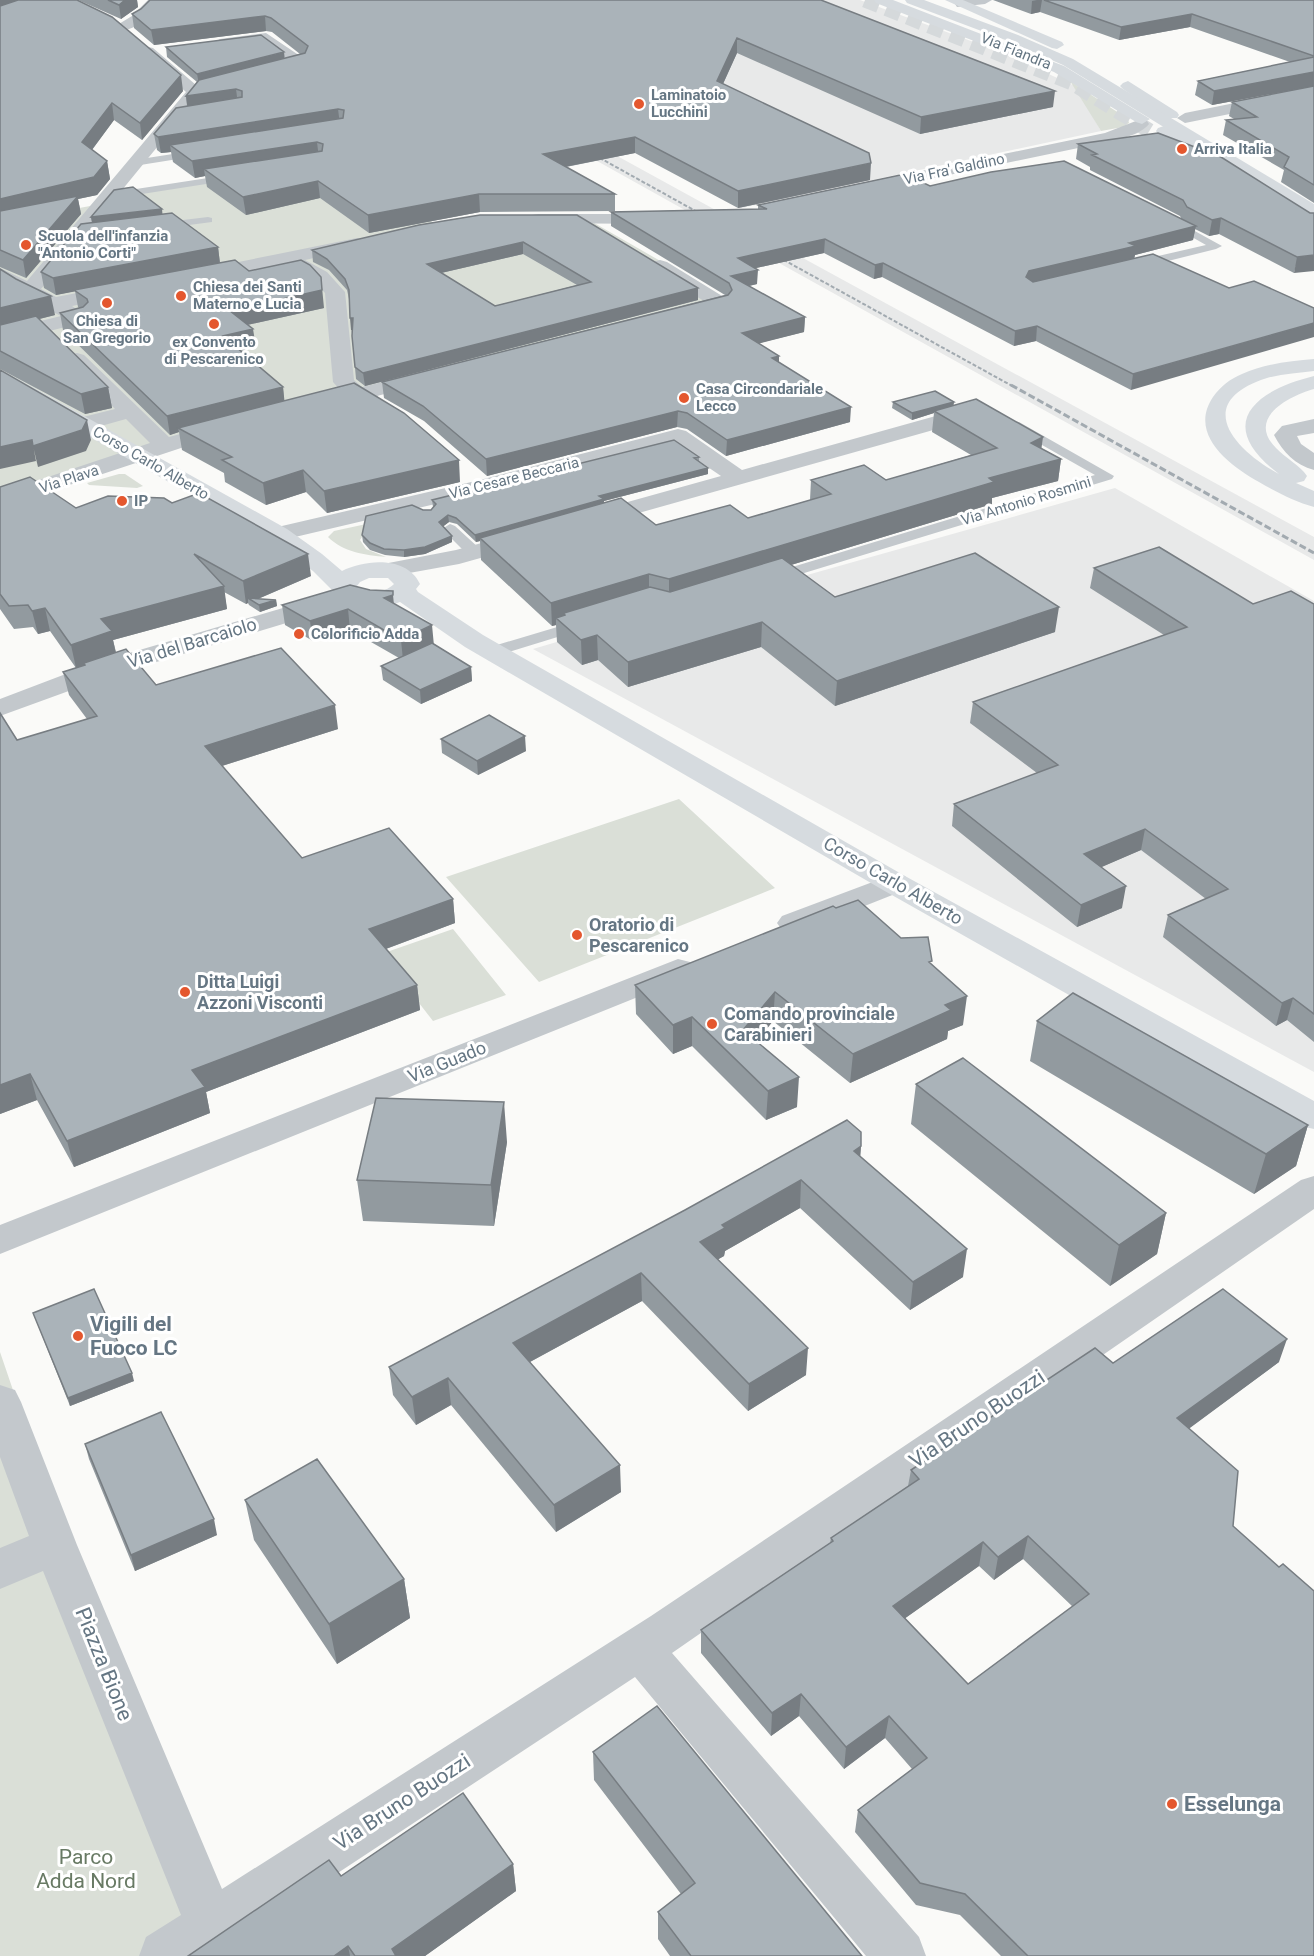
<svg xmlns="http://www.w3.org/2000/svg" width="1314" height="1956" viewBox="0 0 1314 1956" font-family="Roboto,sans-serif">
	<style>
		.built { fill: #e8e9e9 }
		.green { fill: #dadfd7 }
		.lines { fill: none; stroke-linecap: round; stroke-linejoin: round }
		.highway-tunnel { stroke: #d5d9db; stroke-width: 15; stroke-dasharray: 15 8; stroke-linecap: butt }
		.lane { fill: #c3c8cc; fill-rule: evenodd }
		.street { fill: #c3c8cc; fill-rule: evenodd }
		.secondary { fill: #d6dbdf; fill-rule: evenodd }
		.highway { fill: #d6dbdf; fill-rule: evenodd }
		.rail-far1 { stroke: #a2aab0; stroke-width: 2; stroke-dasharray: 4 2; stroke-linecap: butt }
		.rail { stroke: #a2aab0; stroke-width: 3; stroke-dasharray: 7 3; stroke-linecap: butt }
		.wall { fill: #929a9f; fill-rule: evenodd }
		.shaded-wall { fill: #777d82 }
		.building { fill: #aab3b9; stroke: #777d82; stroke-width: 1.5; fill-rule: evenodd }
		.poi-dot { fill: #e4572e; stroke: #fff; stroke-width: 2 }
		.labels { text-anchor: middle; stroke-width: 6; stroke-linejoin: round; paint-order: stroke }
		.far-street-label { font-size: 15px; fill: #657683; stroke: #fff }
		.far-poi-label { font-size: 15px; font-weight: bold; fill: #657683; stroke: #fff; text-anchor: start }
		.street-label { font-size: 18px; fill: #657683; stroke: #fff }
		.poi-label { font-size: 18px; font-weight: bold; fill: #657683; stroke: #fff; text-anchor: start }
		.near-poi-label { font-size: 21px; font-weight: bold; fill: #657683; stroke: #fff; text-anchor: start }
		.near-street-label { font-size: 21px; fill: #657683; stroke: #fff }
		.near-park-label { font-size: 21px; fill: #687a64; stroke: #fff }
	</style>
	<rect width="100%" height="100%" fill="#fafaf8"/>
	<!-- built -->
	<path class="built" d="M309,0H333L721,213L692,214Z
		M351,0H860L998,51L1075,86L1101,131L742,208Z
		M737,222L1314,537V560L707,223Z
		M1115,488L1314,601V1072L533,649L621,623L651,619Z"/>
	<!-- green -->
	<path class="green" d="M1070,81L1128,119L1129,123L1123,127L1101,131Z
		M326,162L438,225L488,215L582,216L730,301L92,468L0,499V223L90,206L133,194Z
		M119,474H125L143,486L137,488L89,485L87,483Z
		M371,523L360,540L366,549L386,557C365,555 343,552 328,537L334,531Z
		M679,799L775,888L539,982L446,877Z
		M453,929L506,995L433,1021L381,954Z
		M0,1352L197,1929L158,1956H0Z"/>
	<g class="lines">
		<!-- highway-tunnel -->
		<path class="highway-tunnel" d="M865,0L1072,83L1192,157"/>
		<!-- lane -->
		<path class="lane" d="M199,150L204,153L203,155L134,166L129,163L134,160Z
			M234,174L238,175V179L110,199L104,196L110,193Z
			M208,217L212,218V222L158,229L152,226L158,223Z
			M1173,219L1222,246L1216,249L1136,269L1132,268V262L1206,245L1169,224V220Z
			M1019,422L1114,476L1112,479L778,581H766L764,578L766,575L1095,475L1014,429L1012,426Z
			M450,524L455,526L480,549L482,552L480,555H468L442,529Z
			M584,619L592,624L590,627L493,657L485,652L487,648Z"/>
		<!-- street -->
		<path class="street" d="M148,0H163C153,13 134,34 116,30L114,27L132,16Z
			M962,0H992L985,4L957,7L955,4Z
			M266,33L306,60L308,63L306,66L270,75L263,71L265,68L290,61L263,42L220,47L213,43L220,39Z
			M148,47L153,48L203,91L41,289L56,297L119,285L126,287L129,291L126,295L72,306L89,318L86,322L0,343V331L61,316L21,296L0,282V268L27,281L186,92L143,54L141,51Z
			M1314,87V97L1185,123L1177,118L1185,113Z
			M1141,119L1147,121L1149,124C1139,136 1121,138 1107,142L868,192L862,191L859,187L862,183L868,182L1105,133Z
			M538,214H654L660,215L663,219L660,223L654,224L532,223L529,219L532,215Z
			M357,238L363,239L366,243L363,247L305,260L327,272L345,292L354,380L362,387L427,371L434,373L437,377L434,381L377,396L385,403L382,408C367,411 364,401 353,402C341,402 331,410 318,407L315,402L318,397L342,392L333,382L325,293L313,280L285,264L199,282L192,280L190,276L192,272L199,270Z
			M660,260L667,262L727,299L730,303L727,307L684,318L677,316L674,312L677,308L704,301L653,270L651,266L653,262Z
			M77,353L84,355L169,437L224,422L232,424L235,429L232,434L181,448L0,508V493L150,443L126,419L83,431L75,429L72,424L75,419L115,409L67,359L70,355Z
			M975,405L983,406L986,411L983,416L589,527L581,525L577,520L581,515L721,476L674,444L482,493L278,541L269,539L266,534L269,529L480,480L678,429L686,431L742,470Z
			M1314,419V433L1297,436L1301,444L1314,453V470C1295,465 1283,452 1274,435L1282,426Z
			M522,532L531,534L534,539L531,544L459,564L387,577L378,575L375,570L378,565L456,550Z
			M327,595L336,598L340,603L336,608L110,676L0,716V699L92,664Z
			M894,874L905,876L910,883L905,890L804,930L793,933L782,930L777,923L782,916Z
			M678,959L690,962L694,969L690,976L0,1254V1225Z
			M1314,1176V1209L672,1653L919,1937L926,1956H866L635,1677L212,1956H139L146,1937L181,1915L43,1571L0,1589V1548L29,1536L0,1457V1385L15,1390L21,1402L77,1545L222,1889L651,1616L1301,1180Z"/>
		<!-- secondary -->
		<path class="secondary" d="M874,0H893L1064,66L1150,119L1142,124L1136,122L1054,72L876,3Z
			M945,0H963L1062,42L1064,45L1057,49L1052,48Z
			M1128,81L1177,112L1179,115L1177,118H1165L1123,89L1120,86L1123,83Z
			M1164,126L1195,141L1238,170L1230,175L1224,174L1158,134L1156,131L1158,128Z
			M0,371L7,373L287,529L322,554L342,571C366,559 407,556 420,584L416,589L418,592L483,635L905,876L1314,1101V1129L1301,1126L883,890L465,647L400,602L386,607H367L341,599L313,571L269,539L0,386ZM369,578H388L394,584C383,594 370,595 357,586L360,582Z"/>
		<!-- highway -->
		<path class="highway" d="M905,0H924L1018,35L1073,59L1314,204V217L1308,216L1063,65L1008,41L907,3Z
			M1314,359V371C1299,373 1282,374 1267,378C1192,402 1233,449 1279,474C1214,425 1253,391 1314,376V389C1289,396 1246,418 1276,448C1285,458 1300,465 1307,476L1304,481L1296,483L1314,491V507C1295,502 1276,492 1259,482C1229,465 1188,434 1213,397C1221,386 1230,379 1242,374C1264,364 1290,361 1314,359Z"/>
		<!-- rail-far1 -->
		<path class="rail-far1" d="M589,152L710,219
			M773,254L1014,387"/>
		<!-- rail -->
		<path class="rail" d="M1011,385L1314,553"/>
	</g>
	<!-- wall -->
	<path class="wall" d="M0,0L183,91L142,140L114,120L92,150L107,161L110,179L97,195L78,199L81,214L26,278L0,267Z
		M78,0H137L138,7L121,19Z
		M821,0L1053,107L920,134L737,53L723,84L870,180L738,208L635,153L566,167L615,194V211L480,212L369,233L320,198L246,215L207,187L205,176L195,178L173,162L171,152L161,153L157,150L154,134L187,106L186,96L197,82L167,57L166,47L285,58L300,54L272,32L266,31L154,45L134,28L132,14Z
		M993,0H1314V86L1212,105L1195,95L1198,81L1290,62L1190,27L1119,40L1040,12L1031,14Z
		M1314,86V203L1281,182L1284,170L1223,135L1226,120L1234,119L1229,116L1232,102Z
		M1078,144L1310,213L1294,273L1219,234L1209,236L1195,229L1193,240L1135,255L1134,258L1229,288L1131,390L1036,341L1014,346L882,277L874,279L824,253L756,268L757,284L749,286L805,317L804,332L759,343L779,362L850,422L726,456L687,429L677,427L487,476L424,421L384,398L382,382L725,295L611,226V212L758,209V205L930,186L1182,220L1180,216L1090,170V167L1076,159Z
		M163,214L218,247L220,263L249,271L324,308L247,325L256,347L240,351L283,387L284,401L460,482L327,513L306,492L266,505L225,482L224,473L182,450L179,432L170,435L63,330L60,313L79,308L78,307L75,291L56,295L44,288L41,272L92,222L91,217Z
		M480,215L698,288V300L365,386L356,379L349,299L347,290L329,270L313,262L312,250ZM523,254L577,285L495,306L441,273Z
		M0,269L55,315L39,319L108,387L112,408L85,414L0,369Z
		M893,402H954L953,406L1041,448L1061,459L1058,481L992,498V504L791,565L835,597L1055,632L835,706L761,647L628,687L598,660L582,665L557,642L556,625L552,626L481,560L480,541L476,542L457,524L449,522L443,526L452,536V542L425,554L404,557L385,555L370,550L363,542L362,535L423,510H431L433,507L432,500L699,457V461L708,468V474L604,501V503L656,525L748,518L810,500L811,480H886L971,455L932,432L934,413L912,420L892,408Z
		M0,487L311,576L258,599L276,600L277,606L260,612L249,605L248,603L246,604L224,592L227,609L113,640L116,652L156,685L338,729L222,766L302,858L453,899L455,923L386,949L417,985L420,1010L206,1092L210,1113L74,1167L37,1100L0,1114L17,740L87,719L69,695L63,672L84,665L76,668L50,631L38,634L33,627L14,629L0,609Z
		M1094,568L1253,604H1314V1042L1287,1020L1276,1026L1163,937L1168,915L1206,899L1141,850L1101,867L1122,908L1077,927L952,826L954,804L1037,773L970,723L973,702L1164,635L1090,588Z
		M394,604L434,644L471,667L472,681L421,704L383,680L381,666L399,658L350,630L313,641L285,625L282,605Z
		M441,739L526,751L478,775L442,753Z
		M836,908L932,965L963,1025L948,1031L947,1039L850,1083L773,1021L757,1041L797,1107L766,1120L692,1046L673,1054L636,1014L635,985Z
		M1037,1021L1308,1125L1296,1166L1254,1194L1030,1061Z
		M916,1084L1166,1213L1157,1254L1110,1286L911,1124Z
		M507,1142L494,1226L363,1221L357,1180Z
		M861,1146L860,1157L963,1277L910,1310L800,1208L725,1251L724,1256L718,1259L806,1375L748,1411L642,1301L530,1362L621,1492L556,1532L451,1405L416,1425L393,1395L389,1367Z
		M33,1313L134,1381L70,1406Z
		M1279,1362L1189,1428L1233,1526L1314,1956H1001L960,1915L916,1905L855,1832L858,1810L912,1769L885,1738L844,1769L799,1716L771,1736L701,1653V1630L830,1543L831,1538L908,1486L911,1470L1113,1363ZM1023,1559L1073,1607L968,1684L905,1618L979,1566L994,1580Z
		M85,1444L217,1535L135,1571L89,1459Z
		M245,1500L404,1579L410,1618L337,1664L254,1540Z
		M593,1752L862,1956H670L658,1939V1912L681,1894L594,1780Z
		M513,1864L516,1891L425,1956H188Z"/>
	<!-- shaded-wall -->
	<path class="shaded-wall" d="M0,0H25L0,9Z
		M125,0H137L138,7L121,19L119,5Z
		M1037,0H1042L1040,12L1031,14L1032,1Z
		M1192,14L1190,27L1119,40L1121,27Z
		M265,16L266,31L154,45L151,30Z
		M737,38V53L717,97V81Z
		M284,52L285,61L199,84L197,74Z
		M1314,72V86L1212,105L1214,91Z
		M181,75L183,91L142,140L140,123Z
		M236,89L238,105L188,112L186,96Z
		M1055,91L1053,107L920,134L921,117Z
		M112,103L114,120L85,159L82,142Z
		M338,109L340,125L170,145L171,152L161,153L158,137Z
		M635,137V153L544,171L543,154Z
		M317,142L319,159L204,169L205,176L195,178L192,161Z
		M107,161L110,179L97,195L78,199L81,214L26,278L23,260L0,217V199Z
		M871,163L870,180L738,208V191Z
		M318,181L320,198L246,215L243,197Z
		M479,194L480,212L369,233L368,215Z
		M162,209L163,220L93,228L91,217Z
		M1221,218L1219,234L1209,236L1212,220Z
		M1196,226L1193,240L1135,255L1134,260L1027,286L1026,277L1029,271L1129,243Z
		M825,239L824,253L738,272V258Z
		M523,242V254L428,276L427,264Z
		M218,247L220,264L56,295L53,278Z
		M1314,255V271L1294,273L1297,257Z
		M883,263L882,277L874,279L875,265Z
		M758,270L757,284L732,290L731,276Z
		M321,277L324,308L233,328L230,311Z
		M698,288V300L365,386L363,373Z
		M51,296L55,315L0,329V308Z
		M805,317L804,332L742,348V333Z
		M350,318H353L354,330H351Z
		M1314,323V337L1131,390L1133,374Z
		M1037,326L1036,341L1014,346L1015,331Z
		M253,329L256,347L225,354L223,336Z
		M779,356V371L772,358Z
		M108,387L112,408L85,414L81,394Z
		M283,387L285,406L178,428L179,432L170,435L167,416Z
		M954,402L953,408L934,411V413L912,420V413Z
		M851,407L850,422L726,456L727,440Z
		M678,411L677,427L487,476L486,459Z
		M87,420L91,440L86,451L38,467L33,446Z
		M1043,437L1040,459L1031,443Z
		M32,440L36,461L0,469V447Z
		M1061,459L1058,481L992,498V504L669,602V579L989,478Z
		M459,460L460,482L327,513L324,491Z
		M708,468V474L604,501V506L480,538V541L476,542L475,535L599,496Z
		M303,470L306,492L266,505L263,483Z
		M448,515L449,522L440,529L439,522Z
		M452,536V542L425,554L404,557V550Z
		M308,554L311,576L253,601L248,598V603L246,604L243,581Z
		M649,574V597L565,615L564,613V622L556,618V625L552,626L551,603Z
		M224,586L227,609L113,640L116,654L84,663V665L76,668L71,645L101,619Z
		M393,595L395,615L384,598Z
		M276,600L277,606L260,612L259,605Z
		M1059,607L1055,632L835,706L837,681Z
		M45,608L50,631L38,634L32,611Z
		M348,609L350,630L313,641L310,621Z
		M762,622L761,647L628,687V662Z
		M432,625L434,646L403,660L401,640Z
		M597,635L598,660L582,665L581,640Z
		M471,667L472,681L421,704L420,690Z
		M335,705L338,729L209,770L205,746Z
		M525,736L526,751L478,775L477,761Z
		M1145,829L1141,850L1081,876L1084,854Z
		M1126,886L1122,908L1077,927L1081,905Z
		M453,899L455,923L372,954L369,929Z
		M417,985L420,1010L206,1092L210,1113L74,1167L67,1141L192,1070Z
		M775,992L773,1021L742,1059L743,1030Z
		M967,996L963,1025L948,1031L947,1039L850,1083L853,1054L945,1005Z
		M1293,998L1287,1020L1276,1026L1282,1003Z
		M692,1017V1046L673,1054V1025Z
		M30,1074L37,1100L0,1114V1085Z
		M799,1077L797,1107L766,1120L768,1091Z
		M504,1102L507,1142L494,1226L491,1185Z
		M1308,1125L1296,1166L1254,1194L1266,1154Z
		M861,1146L859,1174L854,1151Z
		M801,1180L800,1208L725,1251L724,1256L700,1270V1242L722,1225Z
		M1166,1213L1157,1254L1110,1286L1119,1245Z
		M967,1249L963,1277L910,1310L913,1282Z
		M641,1273L642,1301L515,1370L513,1343Z
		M1287,1339L1279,1362L1171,1442L1177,1418Z
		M808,1348L806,1375L748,1411L749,1384Z
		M132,1373L134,1381L70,1406L68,1398Z
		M448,1378L451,1405L416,1425L412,1397Z
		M620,1465L621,1492L556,1532L554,1505Z
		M214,1519L217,1535L135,1571L131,1555Z
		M1028,1536L1023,1559L994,1580L998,1557Z
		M983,1542L979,1566L890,1629L893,1606Z
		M404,1579L410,1618L337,1664L329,1624Z
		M801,1694L799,1716L771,1736L772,1713Z
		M889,1716L885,1738L844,1769L846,1747Z
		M513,1864L516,1891L425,1956H393L392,1949Z
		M348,1946L350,1956H334Z"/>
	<!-- building -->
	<path class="building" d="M18,0H77L112,17L181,75L140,123L112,103L82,142L107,161L94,177L0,199V6Z
		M108,0H125L119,5Z
		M150,0H821L1055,91L921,117L737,38L717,81L869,153L871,163L738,191L635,137L543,154L615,194H479L368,215L318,181L243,197L204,169L322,151L323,144L317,142L192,161L170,145L343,118L344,110L338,109L158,137L154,134L176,108L242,97V91L236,89L186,96L199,80L305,53L308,46L271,18L265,16L151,30L132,14L141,9Z
		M1044,0H1314V56L1192,14L1121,27Z
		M261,35L284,52L197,74L166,47Z
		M1314,57V72L1214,91L1198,81Z
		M1314,86V185L1284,167L1289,157L1226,120L1257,117L1232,102Z
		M1158,133L1221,157L1310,213H1314V255L1297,257L1221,218L1212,220L1187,207L1183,200L1092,155L1097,154L1078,144Z
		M1064,161L1196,226L1129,243L1136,246L1029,271L1026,277L1033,282L1153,254L1229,288L1254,281L1314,308V323L1133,374L1037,326L1015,331L883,263L875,265L825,239L738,258L758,270L731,276L805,317L742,333L779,356L772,358L851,407L727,440L687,413L678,411L486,459L423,406L382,382L728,295L732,290L729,283L611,212L767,209L758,205L905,174L930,186L991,172Z
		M133,187L162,209L91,217L114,190Z
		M78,196L23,260L0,250V211Z
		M172,213L218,247L53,278L41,272L81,224Z
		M480,215H577L698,288L363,373L355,367L352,336L353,318H350L349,290L345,279L327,259L312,250L419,225ZM523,242L591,282L495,306L427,264Z
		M235,260L249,271L301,260L310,265L321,277L322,290L230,311L253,329L223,336L283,387L167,416L60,313L83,307L88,302L87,299L74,290Z
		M0,269L16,279L51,296L0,308Z
		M36,316L108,387L81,394L0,351V325Z
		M0,370L87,420L82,430L33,446L32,440L0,447Z
		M354,383L404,413L459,460L324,491L303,470L263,483L222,460L232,457L178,428Z
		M935,391L954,402L912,413L893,402Z
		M976,399L1043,437L1031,443L1061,459L989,478L994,482L669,579L649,574L551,603L480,538L621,498L656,525L730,505L748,518L831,494L811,480L864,465L886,480L997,448L934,411Z
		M674,440L699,457L694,458L708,468L599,496L604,499L475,535L456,518L448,515L439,522L452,536L425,547L404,550L384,549L370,543L362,535L366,516L412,505L423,510H431L436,504L432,500Z
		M30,477L76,508L108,496L164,498L172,503L199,493L308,554L243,581L194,554L224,586L101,619L112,631L71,645L45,608L32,611L28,605L9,606L0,594V487Z
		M1159,547L1253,604L1291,591L1314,604V1014L1293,998L1282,1003L1168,915L1228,889L1145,829L1084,854L1126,886L1081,905L954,804L1058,765L973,702L1187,627L1094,568Z
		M975,553L1059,607L837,681L762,622L628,662L597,635L581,640L556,618L565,615L564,613L650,587L670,592L782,558L835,597Z
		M350,585L370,590L393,591V595L384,598L432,625L401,640L348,609L310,621L282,605Z
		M248,598L276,600L259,605Z
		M432,643L471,667L420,690L381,666Z
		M281,648L335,705L205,746L302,858L389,828L453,899L369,929L417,985L192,1070L205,1087L67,1141L30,1074L0,1085V713L17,740L97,716L63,672L85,665L84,663L126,649L156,685Z
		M489,715L525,736L477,761L441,739Z
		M858,900L901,938L928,937L932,961L929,962L967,996L945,1005L951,1010L853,1054L775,992L743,1030L799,1077L768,1091L692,1017L673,1025L635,985L833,906L836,908Z
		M1073,993L1308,1125L1266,1154L1037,1021Z
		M963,1058L1166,1213L1119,1245L916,1084Z
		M376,1098L504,1102L491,1185L357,1180Z
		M847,1120L861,1132V1146L854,1151L967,1249L913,1282L801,1180L722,1225L725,1228L700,1242L808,1348L749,1384L641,1273L513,1343L620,1465L554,1505L448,1378L412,1397L389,1367L685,1210Z
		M94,1289L132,1373L68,1398L33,1313Z
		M1223,1289L1287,1339L1177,1418L1238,1471L1233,1526L1279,1567L1283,1564L1314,1591V1956H1028L965,1894L920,1883L858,1810L927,1758L889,1716L846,1747L801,1694L772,1713L701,1630L833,1541L831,1538L919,1479L911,1470L1095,1348L1113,1363ZM1028,1536L1089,1594L968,1684L893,1606L983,1542L998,1557Z
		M161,1412L214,1519L131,1555L85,1444Z
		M317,1459L404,1579L329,1624L245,1500Z
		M657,1706L862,1956H691L658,1912L695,1883L593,1752Z
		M463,1793L513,1864L392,1949L396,1956H355L348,1946L334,1956H188L329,1860L341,1876Z"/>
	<!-- markers -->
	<g class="poi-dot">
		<circle cx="639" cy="104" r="6"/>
		<circle cx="1182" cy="149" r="6"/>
		<circle cx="26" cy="245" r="6"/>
		<circle cx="181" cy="296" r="6"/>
		<circle cx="107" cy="303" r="6"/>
		<circle cx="214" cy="324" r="6"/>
		<circle cx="684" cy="398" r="6"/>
		<circle cx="122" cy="501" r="6"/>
		<circle cx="299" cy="634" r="6"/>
		<circle cx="577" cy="935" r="6"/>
		<circle cx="185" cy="992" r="6"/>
		<circle cx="712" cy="1024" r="6"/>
		<circle cx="78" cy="1336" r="6"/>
		<circle cx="1172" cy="1804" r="6"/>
	</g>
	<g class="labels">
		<!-- far-street labels -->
		<g class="far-street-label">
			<text transform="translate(1016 51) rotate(22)" y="5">Via Fiandra</text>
			<text transform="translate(954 169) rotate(-12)" y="5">Via Fra' Galdino</text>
			<text transform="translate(151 463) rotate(30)" y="5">Corso Carlo Alberto</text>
			<text transform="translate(514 478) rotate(-14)" y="5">Via Cesare Beccaria</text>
			<text transform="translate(69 479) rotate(-18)" y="5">Via Plava</text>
			<text transform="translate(1026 501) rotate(-17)" y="5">Via Antonio Rosmini</text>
		</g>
		<!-- far-poi labels -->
		<g class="far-poi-label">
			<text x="651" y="100">Laminatoio<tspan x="651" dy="17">Lucchini</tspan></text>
			<text x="1194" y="154">Arriva Italia</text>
			<text x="38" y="241">Scuola dell'infanzia<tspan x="38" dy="17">"Antonio Corti"</tspan></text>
			<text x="193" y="292">Chiesa dei Santi<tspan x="193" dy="17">Materno e Lucia</tspan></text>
			<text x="107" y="326" text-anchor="middle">Chiesa di<tspan x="107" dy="17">San Gregorio</tspan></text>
			<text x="214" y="347" text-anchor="middle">ex Convento<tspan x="214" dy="17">di Pescarenico</tspan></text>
			<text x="696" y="394">Casa Circondariale<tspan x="696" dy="17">Lecco</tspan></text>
			<text x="134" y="506">IP</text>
			<text x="311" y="639">Colorificio Adda</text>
		</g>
		<!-- street labels -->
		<g class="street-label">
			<text transform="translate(192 643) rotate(-17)" y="6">Via del Barcaiolo</text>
			<text transform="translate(893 881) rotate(30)" y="6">Corso Carlo Alberto</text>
			<text transform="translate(447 1062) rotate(-22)" y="6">Via Guado</text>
		</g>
		<!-- poi labels -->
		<g class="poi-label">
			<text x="589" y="931">Oratorio di<tspan x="589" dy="21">Pescarenico</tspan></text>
			<text x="197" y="988">Ditta Luigi<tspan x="197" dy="21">Azzoni Visconti</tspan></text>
			<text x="724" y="1020">Comando provinciale<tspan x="724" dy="21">Carabinieri</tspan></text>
		</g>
		<!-- near-poi labels -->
		<g class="near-poi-label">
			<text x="90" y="1331">Vigili del<tspan x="90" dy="24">Fuoco LC</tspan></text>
			<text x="1184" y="1811">Esselunga</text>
		</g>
		<!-- near-street labels -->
		<g class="near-street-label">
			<text transform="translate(977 1419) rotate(-34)" y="7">Via Bruno Buozzi</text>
			<text transform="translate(104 1664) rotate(68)" y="7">Piazza Bione</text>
			<text transform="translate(402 1802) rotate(-33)" y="7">Via Bruno Buozzi</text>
		</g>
		<!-- near-park labels -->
		<g class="near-park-label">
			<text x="86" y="1864">Parco<tspan x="86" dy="24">Adda Nord</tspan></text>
		</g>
	</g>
</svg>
